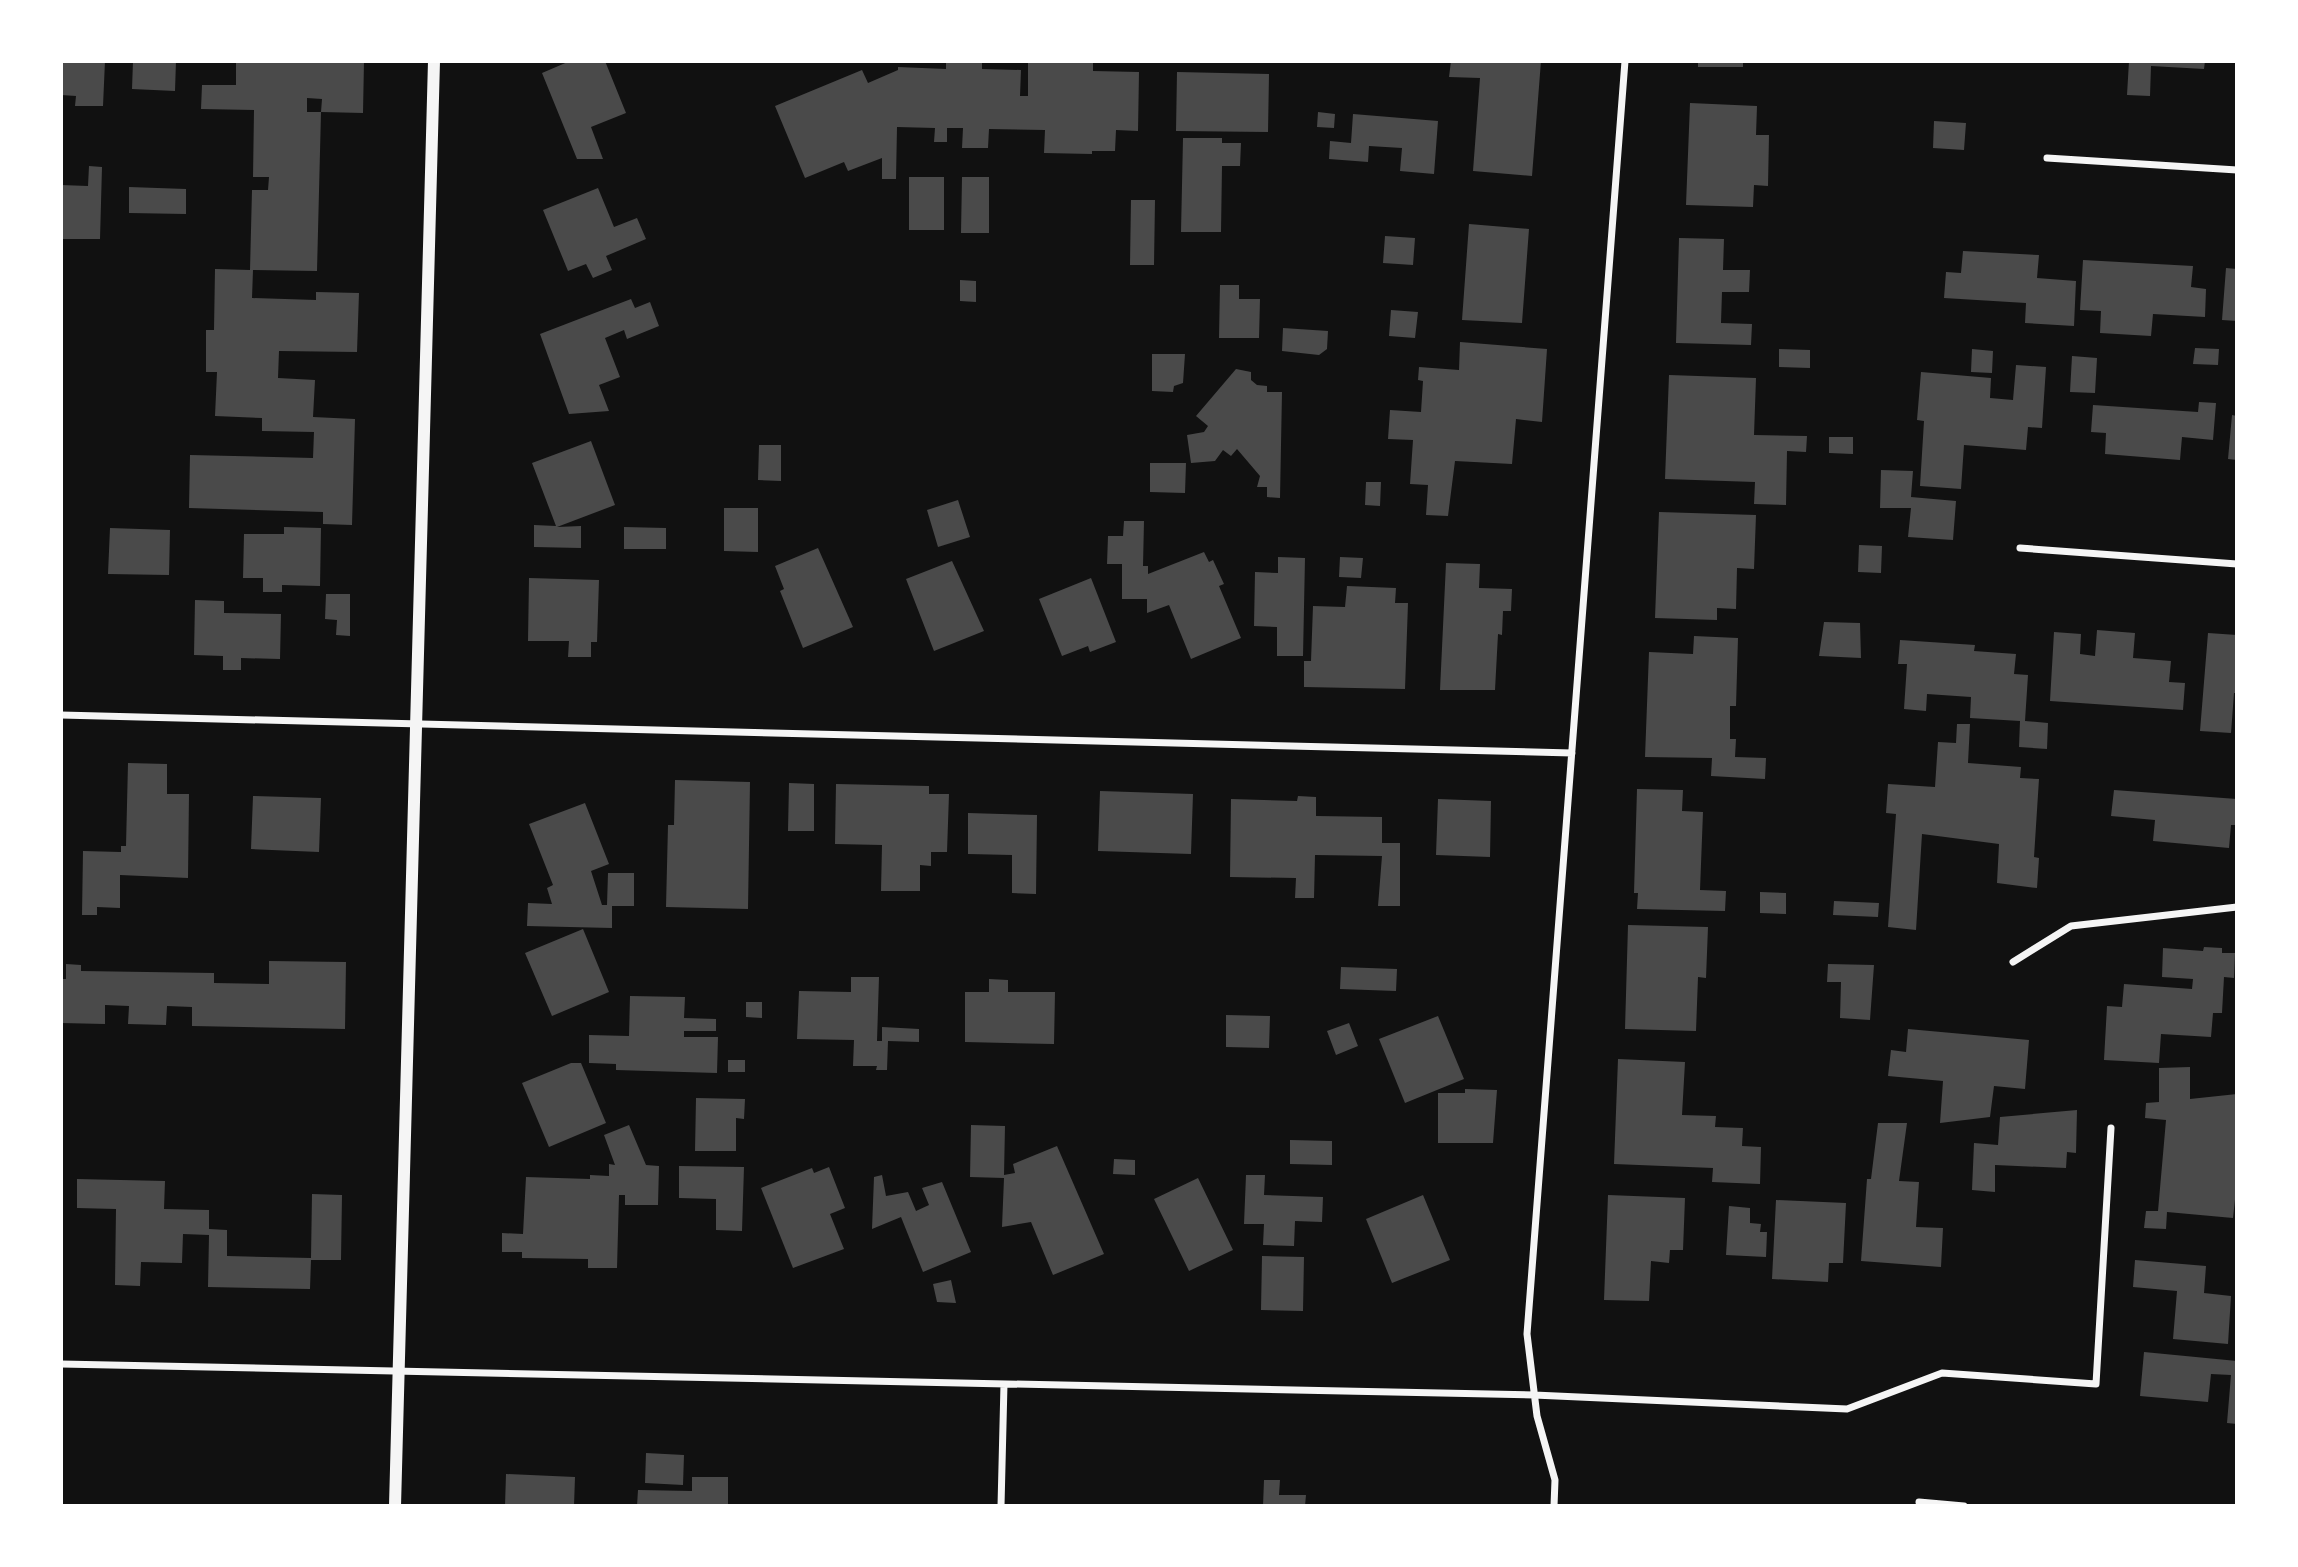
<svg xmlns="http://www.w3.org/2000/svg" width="2298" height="1567" viewBox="0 0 2298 1567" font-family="'Noto Sans',sans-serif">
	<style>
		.building { fill: #4a4a4a; fill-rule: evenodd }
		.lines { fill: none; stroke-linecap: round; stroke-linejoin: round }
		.minor { stroke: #f5f5f5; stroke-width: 7 }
		.tertiary { stroke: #f5f5f5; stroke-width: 12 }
	</style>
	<rect width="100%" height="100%" fill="#111"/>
	<!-- building -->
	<path class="building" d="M61,61H105L103,106H75L76,96L61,95Z
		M133,61H176L175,91L132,89Z
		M236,61H364L363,113L321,112L317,271L253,270L252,298L316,300V292L359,293L357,352L279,351L278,378L315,380L313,417L355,419L352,525L323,524V512L189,508L190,455L313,458L314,432L262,431V418L215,416L217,372H206V330H214L215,269L250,270L252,190H268L269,177H253L254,110L201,109L202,85H236ZM307,98L322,99L321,112H307Z
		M570,61H605L626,113L591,127L603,159H577L542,73Z
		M946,61H982V69L1021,70L1020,96H1028V61H1093V71L1139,72L1138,131L1116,130L1115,151H1092V154L1044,153L1045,130L989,129L988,148H962L963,128H947V142H934L935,128L897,127L896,179H882V158L848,171L844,162L805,178L775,106L862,70L868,83L898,70V67L946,69Z
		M1451,61H1541L1532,176L1473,171L1480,78L1449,77Z
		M1698,61H1743V67H1698Z
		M2129,61H2205L2204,69L2151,66L2150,96L2127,95Z
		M1177,72L1269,74L1268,132L1176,131Z
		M1690,103L1757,106L1756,135H1769L1768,186L1754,185L1753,207L1686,205Z
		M1318,112L1335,114L1334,128L1317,127Z
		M1353,114L1438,121L1434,174L1400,171L1402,148L1369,146L1368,162L1329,159L1330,141L1351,143Z
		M1934,121L1966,123L1964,150L1933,148Z
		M1183,138H1222V143H1241L1240,166H1222L1221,232H1181Z
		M89,166L102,167L100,239H61V185L88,186Z
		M909,177H944V230H909Z
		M962,177H989V233H961Z
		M129,187L186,189V214L129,213Z
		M598,188L614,227L637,218L646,239L606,256L612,270L593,278L586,264L568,271L543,210Z
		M1131,200H1155L1154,265H1130Z
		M1469,224L1529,229L1522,323L1462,320Z
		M1385,236L1415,238L1413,265L1383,263Z
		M1679,238L1724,239L1723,270H1750L1749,292H1722L1721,323L1752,324L1751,345L1676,343Z
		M1963,251L2039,255L2037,278L2076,281L2074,326L2025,323L2026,303L1944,298L1946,272L1961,273Z
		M2083,260L2193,266L2191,287L2206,289L2205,317L2153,314L2151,336L2100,333L2101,311L2080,310Z
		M2226,268L2237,269V321L2222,320Z
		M960,280L976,281V302L960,301Z
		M1220,285H1239V299H1260L1259,338H1219Z
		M631,299L635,308L650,302L659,326L627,339L624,330L605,338L620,377L599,385L609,411L569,414L540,334Z
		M1391,310L1418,312L1415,338L1389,336Z
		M1283,328L1328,331L1327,349L1319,355L1282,351Z
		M1460,342L1547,349L1542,422L1516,419L1512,464L1455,461L1448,516L1426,515L1428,485L1410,484L1413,440L1388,439L1390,410L1421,412L1423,381L1418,380L1419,367L1459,370Z
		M2195,348L2219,349L2218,365L2193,364Z
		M1779,349L1810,350V368L1779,367Z
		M1972,349L1993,351L1992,373L1971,372Z
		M1152,354H1185L1183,383L1174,386L1173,392L1152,391Z
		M2072,356L2097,358L2095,393L2070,392Z
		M2016,365L2046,367L2042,428L2028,427L2026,450L1964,445L1961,489L1920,486L1924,421L1917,420L1921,372L1991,378L1990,398L2013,400Z
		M1236,369L1251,372V380L1257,385L1267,386V392H1282L1280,498L1267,497V487H1257L1260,476L1237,449L1231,456L1223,450L1215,461L1191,463L1187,435L1204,432L1208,426L1196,416Z
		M1669,375L1756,378L1754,435L1807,436L1806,452L1787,451L1786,505L1754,504L1755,482L1665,479Z
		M2199,402L2216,403L2213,440L2182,437L2180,460L2105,454L2106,433L2091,432L2093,405L2198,412Z
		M2232,415L2237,416V460L2228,459Z
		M1829,437H1853V454L1829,453Z
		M591,441L615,505L557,527L581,526V548L534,547V525L556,526L532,463Z
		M759,445H781V481L758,480Z
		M1150,463H1186L1185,493L1150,492Z
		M1881,470L1913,471L1911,497L1956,501L1953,540L1908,537L1911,508H1880Z
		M1366,482H1381L1380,506L1365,505Z
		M958,500L970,537L938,547L927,510Z
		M724,508H758V552L724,551Z
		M1659,512L1756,515L1754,569L1737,568L1736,609L1717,608V620L1655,618Z
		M1124,521H1144L1143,566H1148V574L1204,552L1209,562L1213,560L1224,584L1219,586L1241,638L1191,659L1169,605L1147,613V599H1122V564H1107L1108,536H1123Z
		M284,527L321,528L320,586L282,585V592H263V578H243L244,534H284Z
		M624,527L666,528V549H624Z
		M110,528L170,530L169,575L108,574Z
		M1859,545L1882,546L1881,573L1858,572Z
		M818,548L853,627L803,648L780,591L784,589L775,566Z
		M1278,557L1305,558L1303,656H1277V627L1254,626L1255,572L1278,573Z
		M1340,557L1363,558L1361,578L1339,577Z
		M952,561L984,631L934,651L906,579Z
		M1446,563L1480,564L1479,588L1512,589L1511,611H1503L1502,635L1498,634L1495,690H1440Z
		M529,578L599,580L597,642H591V657H568L569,641H528Z
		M1091,578L1116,642L1090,652L1088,646L1062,656L1039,599Z
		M1347,586L1396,588L1395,603H1408L1405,689L1304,687V661H1311L1313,606L1345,607Z
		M326,594H350V636L336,635L337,620L325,619Z
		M195,600L224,601V613L281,614L280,659L241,658V670H223V656L194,655Z
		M1824,622L1860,623L1861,658L1819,656Z
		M2097,630L2135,633L2133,658L2171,661L2169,682L2185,683L2183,710L2050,701L2054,632L2081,634L2080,654L2095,656Z
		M2208,633L2237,635V693H2234L2231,733L2200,731Z
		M1694,636L1738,638L1736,706H1730V739H1736L1735,757L1766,758L1765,779L1711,776L1712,758L1645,757L1649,652L1693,654Z
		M1900,640L1975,645L1974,651L2016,654L2014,674L2028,675L2025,721L2048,723L2047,749L2019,747L2020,721L1970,718L1971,697L1927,694L1926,711L1904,709L1907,664H1898Z
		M1957,724H1970L1968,763L2021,767L2020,778L2039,779L2034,857L2039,858L2037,888L1997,883L1999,844L1922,834L1916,930L1888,927L1896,814L1886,813L1888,784L1935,787L1938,742L1956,743Z
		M128,763L167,764V794H189L188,878L120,875V908L97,907V915H82L83,851L121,852V846H126Z
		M675,780L750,782L748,909L666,907L668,825H674Z
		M789,783L814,784V831H788Z
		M836,784L929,786V794H949L947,852H931V866L920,865V891H881L882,845L835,844Z
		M1637,789L1683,790L1682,811L1703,812L1700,890L1726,891L1725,911L1637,909L1638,893H1634Z
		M2114,790L2237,799V825H2231L2229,848L2153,841L2155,820L2111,816Z
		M1100,791L1193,794L1191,854L1098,851Z
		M253,796L321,798L319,852L251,849Z
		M1298,796L1316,797V816L1382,817V843H1400V906H1378L1382,856L1315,855L1314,898H1295L1296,878L1230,877L1231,799L1297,801Z
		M1438,799L1491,801L1490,857L1436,855Z
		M585,803L609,864L591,871L602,905H607L608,873H634V906H612V928L527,926L528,903L552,904L547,888L553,885L529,824Z
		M968,813L1037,815L1036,894L1012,893V855L968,854Z
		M1760,892L1786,893V914L1760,913Z
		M1834,901L1879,903L1878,917L1833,915Z
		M1628,925L1708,927L1706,978L1698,977L1696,1031L1625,1029Z
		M583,929L609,992L552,1016L525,953Z
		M2204,947L2222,948V953H2235L2234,978L2224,977L2222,1013H2213L2211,1037L2161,1034L2159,1063L2104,1060L2107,1006L2122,1007L2124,984L2192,989L2193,979L2162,977L2163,948L2203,951Z
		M269,961L346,962L345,1029L192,1026V1007L167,1006L166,1025L128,1024L129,1006L105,1005V1024L61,1023V979H66V964L81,965V971L214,973V983L269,984Z
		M1828,964L1874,965L1870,1020L1840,1018L1841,982H1827Z
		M1341,967L1397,969L1396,991L1340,989Z
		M851,977H879L877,1041H882V1027L919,1029V1042L888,1041L887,1070H876L877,1066H853L854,1040L797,1039L799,991L851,992Z
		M989,979L1008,980V992H1055L1054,1044L965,1042V992H989Z
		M630,996L685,997L684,1018L716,1019V1031H684V1037H718L717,1073L616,1070V1064L589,1063V1035L629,1036Z
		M746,1002H762V1018L746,1017Z
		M1226,1015L1270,1016L1269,1048L1226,1047Z
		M1438,1016L1464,1079L1405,1103L1379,1039Z
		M1349,1023L1358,1046L1336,1055L1327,1031Z
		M1908,1029L2029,1040L2025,1089L1994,1086L1990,1117L1940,1123L1943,1081L1888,1076L1891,1050L1906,1052Z
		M1618,1059L1685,1062L1682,1115L1716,1116L1715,1127L1743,1128L1742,1146L1761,1147L1760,1184L1712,1182L1713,1168L1614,1164Z
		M728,1060H745V1072H728Z
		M571,1063H581L606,1123L549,1147L522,1083Z
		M2190,1067V1099L2237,1094V1181L2233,1218L2167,1212L2166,1229L2144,1228L2146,1211H2158L2166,1120L2145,1118L2146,1103L2159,1102V1068Z
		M1465,1089L1497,1090L1493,1143H1438V1093H1465Z
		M696,1098L745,1099L744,1119L736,1118V1151H695Z
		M2077,1110L2076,1153L2067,1152L2066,1168L1995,1165V1192L1972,1190L1974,1143L1998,1145L2000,1117Z
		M1878,1123H1907L1899,1181L1919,1182L1916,1227L1943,1228L1941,1267L1861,1261L1867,1179H1871Z
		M629,1125L646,1165L659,1166L658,1205H625V1195H619L617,1268H588V1259L522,1258V1252H502V1233L523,1234L526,1177L590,1179V1175L609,1176V1164L615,1165L604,1135Z
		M971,1125L1005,1126L1004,1175L1015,1173L1013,1164L1057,1146L1104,1254L1053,1275L1031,1222L1002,1227L1004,1178L970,1177Z
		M1290,1140L1332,1141V1165L1290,1164Z
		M1114,1159L1135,1160V1175L1113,1174Z
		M679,1166L744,1167L742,1231L716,1230V1199L679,1198Z
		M829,1167L845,1208L830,1214L844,1249L793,1268L761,1188L812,1168L814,1173Z
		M882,1175L886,1196L908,1192L916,1211L929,1205L922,1188L942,1182L971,1252L923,1272L901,1217L872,1229L874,1177Z
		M1246,1175H1265L1264,1195L1323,1197L1322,1222L1295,1221L1294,1246L1263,1245L1264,1224H1244Z
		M1198,1178L1233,1250L1189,1271L1154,1199Z
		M77,1179L165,1181L164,1209L209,1210V1229L227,1230V1256L311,1258L312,1194L342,1195L341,1260H311L310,1289L208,1287L209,1235L183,1234L182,1263L141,1262L140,1286L115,1285L116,1209L77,1208Z
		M1423,1195L1450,1260L1392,1283L1366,1219Z
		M1608,1195L1685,1198L1683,1250H1670L1669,1263L1651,1261L1649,1301L1604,1300Z
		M1776,1200L1846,1203L1843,1263H1829L1828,1282L1772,1279Z
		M1729,1206L1750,1208V1223L1761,1224L1760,1232H1767L1766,1257L1726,1255Z
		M1262,1256L1304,1257L1303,1311L1261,1310Z
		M2135,1260L2206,1266L2204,1293L2231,1296L2228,1344L2173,1339L2177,1291L2133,1287Z
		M951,1280L956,1303L937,1302L933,1284Z
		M2144,1352L2237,1361V1424L2227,1423L2231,1375L2211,1374L2208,1402L2140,1396Z
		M646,1453L684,1455L683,1485L645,1483Z
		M506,1474L575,1477L574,1506H505Z
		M692,1477H728V1506H637L638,1490L692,1491Z
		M1264,1480H1280L1279,1495H1306L1305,1506H1263Z"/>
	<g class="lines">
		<!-- minor -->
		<path class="minor" d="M2047,158L2237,170
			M2020,548L2237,564
			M61,715L1572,753
			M2013,962L2071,926L2237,907
			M61,1364L1534,1395L1847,1409L1942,1373L2096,1384L2111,1128
			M1919,1502L1964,1506
			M1001,1506L1004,1384
			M1554,1506L1555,1480L1537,1416L1527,1334L1625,61"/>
		<!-- tertiary -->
		<path class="tertiary" d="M395,1506L434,61"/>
	</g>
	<!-- border -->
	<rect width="2298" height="1567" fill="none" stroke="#ffffff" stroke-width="126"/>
</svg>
